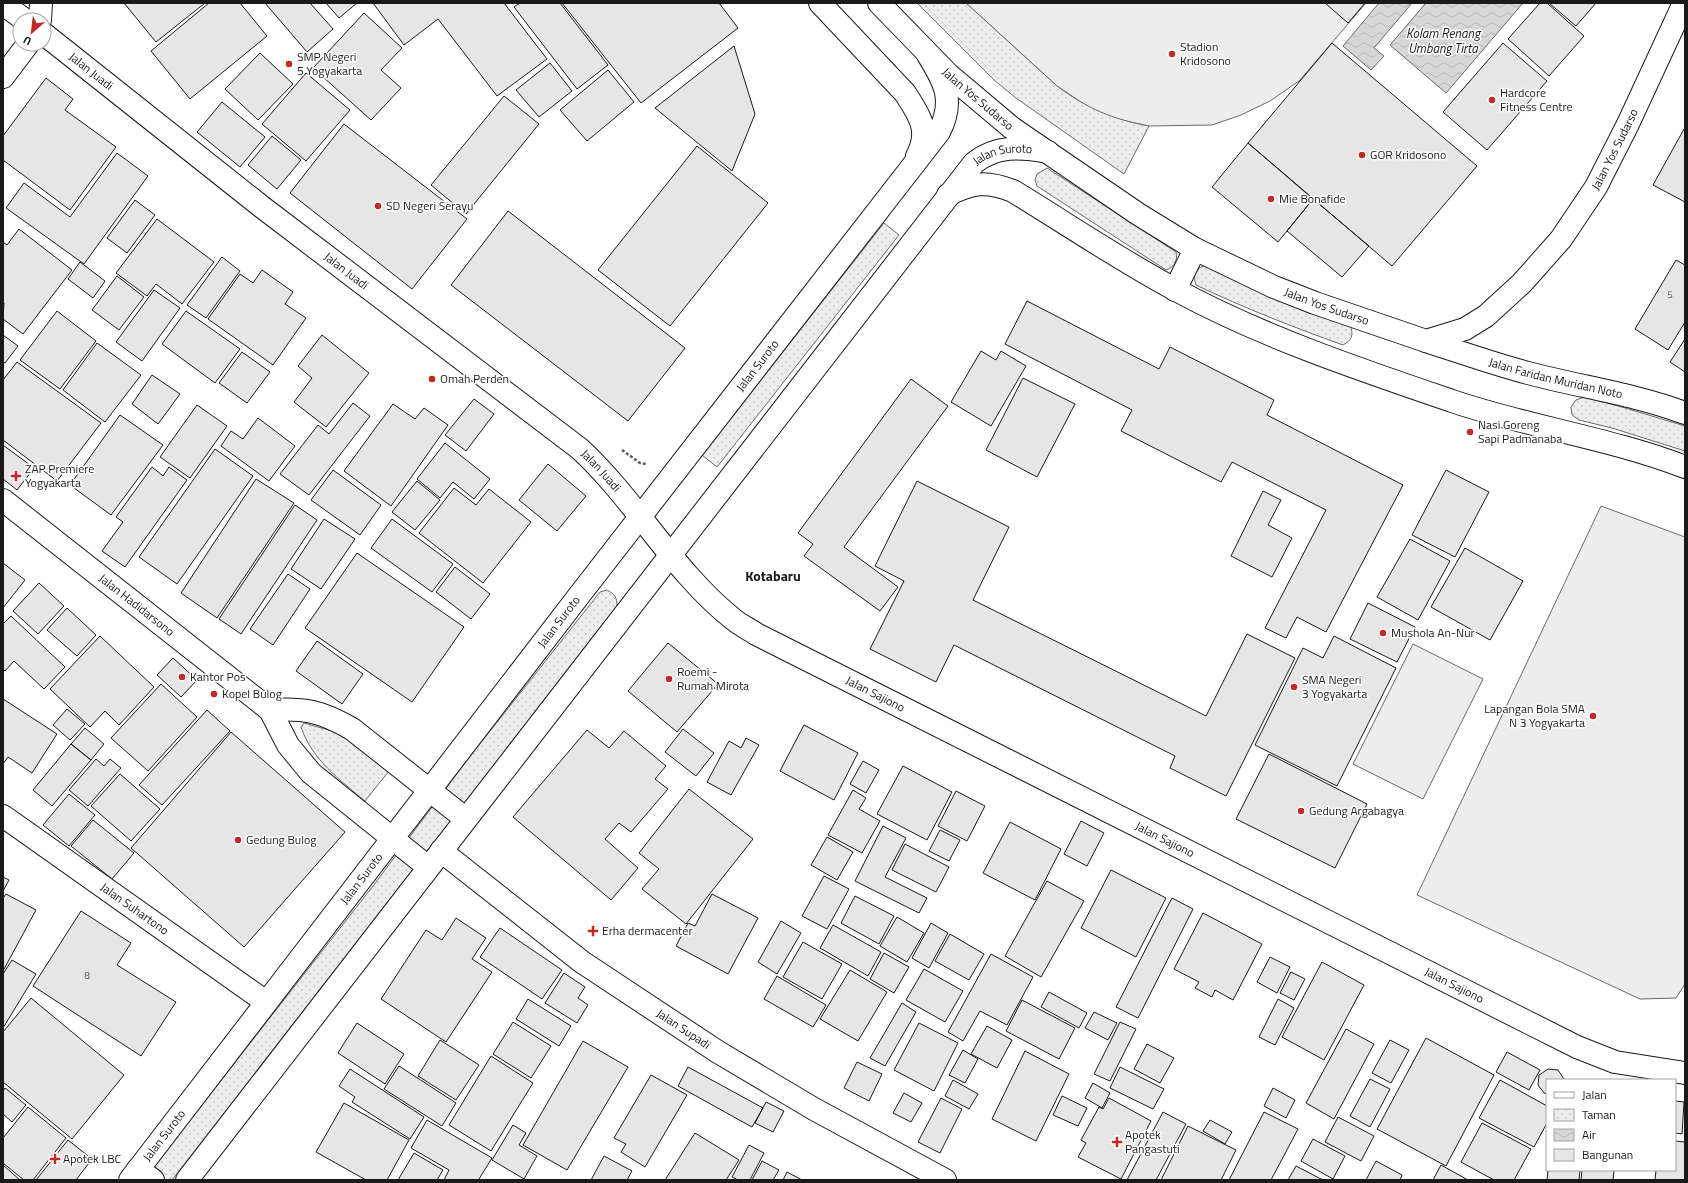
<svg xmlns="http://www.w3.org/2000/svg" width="1688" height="1183" viewBox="0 0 1688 1183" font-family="'Titillium Web',sans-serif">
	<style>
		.green { fill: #ededed; stroke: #6a6a6a }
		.park { fill: url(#park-dots); stroke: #6a6a6a }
		.water { fill: url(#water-waves); stroke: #6a6a6a }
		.building { fill: #e6e6e6; stroke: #1a1a1a }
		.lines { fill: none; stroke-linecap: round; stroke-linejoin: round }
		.minor-casing { stroke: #1a1a1a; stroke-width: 24 }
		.major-casing { stroke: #1a1a1a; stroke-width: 24 }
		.path { stroke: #5f5f5f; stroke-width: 2.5; stroke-dasharray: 3 2; stroke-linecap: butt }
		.minor { stroke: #fff; stroke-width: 22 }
		.major { stroke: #fff; stroke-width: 22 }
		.poi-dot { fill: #c62828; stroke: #fff; stroke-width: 1.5 }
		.labels { text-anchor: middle; stroke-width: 3; stroke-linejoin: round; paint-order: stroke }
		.number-label { font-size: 10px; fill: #4d4d4d }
		.poi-label { font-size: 12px; fill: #1a1a1a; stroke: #fff; text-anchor: start }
		.street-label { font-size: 12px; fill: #1a1a1a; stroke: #fff }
		.water-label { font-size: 13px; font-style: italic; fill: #1a1a1a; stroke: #fff }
		.quarter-label { font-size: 14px; font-weight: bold; fill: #1a1a1a; stroke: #fff }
	</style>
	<defs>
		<pattern id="park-dots" width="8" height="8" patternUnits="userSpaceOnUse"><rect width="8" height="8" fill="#ededed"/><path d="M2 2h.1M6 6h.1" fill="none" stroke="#cbcbcb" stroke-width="1.8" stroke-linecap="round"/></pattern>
		<pattern id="water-waves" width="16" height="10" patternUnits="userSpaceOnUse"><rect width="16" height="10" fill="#d7d7d7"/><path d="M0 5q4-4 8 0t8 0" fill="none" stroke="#b8b8b8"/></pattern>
	</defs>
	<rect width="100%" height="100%" fill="#fff"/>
	<!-- green -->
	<path class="green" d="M966,3H1366L1299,81L1270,101L1241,115L1212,125L1149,126L1130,122L1111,117L1090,108L1057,86Z
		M1601,506L1685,537V984L1676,998L1640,999L1417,895Z
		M1413,644L1483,679L1423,799L1353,764Z"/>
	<!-- park -->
	<path class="park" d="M917,3H966L1057,86C1088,109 1112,119 1149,126L1124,174L1016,98L994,80Z
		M1047,168L1176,252C1178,261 1174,267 1166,270L1037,186L1035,180L1037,174Z
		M884,223L899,235L717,467L702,455Z
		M1204,266L1250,287L1350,325C1354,335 1352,340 1343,345C1293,327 1244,308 1196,285C1193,276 1194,269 1204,266Z
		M1584,397L1622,407L1685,426V451L1612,428L1579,420L1572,415L1571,407L1576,400Z
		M607,590C615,594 617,598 617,606L172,1180H143L373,886L468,759L600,592Z
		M304,723L339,733L389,771L365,801C340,780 312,760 301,727Z"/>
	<!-- water -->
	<path class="water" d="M1379,3H1412L1374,48L1384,56L1371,70L1343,46Z
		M1426,3H1523L1446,93L1390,45Z"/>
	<!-- building -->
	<path class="building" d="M124,3H205L156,42Z
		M209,3H240L267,36L190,99L151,51Z
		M265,3H310L333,29L307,52Z
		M326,3H357L339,18Z
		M373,3H504L547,59L497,96L438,19L404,45Z
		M520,3H560L608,65L577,89L514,7Z
		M562,3H719L738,28L641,103Z
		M1325,3H1365L1348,23Z
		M1540,3H1547L1584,36L1549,76L1508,39Z
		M1549,3H1596L1576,26Z
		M364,13L402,48L381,70L401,88L371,120L313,68Z
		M1332,43L1477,166L1392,266L1248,143Z
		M1503,43L1547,81L1487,150L1443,112Z
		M734,46L755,114L732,171L655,108Z
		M260,53L293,84L258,120L225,89Z
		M550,63L572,91L539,117L516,90Z
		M608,70L634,102L587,141L560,110Z
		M306,73L350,110L306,161L262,124Z
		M46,78L73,99L65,110L116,147L70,210L3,160V136Z
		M504,96L539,124L466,214L431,185Z
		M222,102L265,137L240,167L197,132Z
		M344,124L467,219L412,289L290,193Z
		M1684,129H1685V202L1653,185Z
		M272,136L301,160L277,189L248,165Z
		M1248,143L1313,199L1278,242L1212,187Z
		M697,146L768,203L670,326L598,270Z
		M117,153L148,176L84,264L6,208L24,183L70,217Z
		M1313,199L1369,246L1342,277L1287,231Z
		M135,200L155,215L127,253L107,238Z
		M508,211L685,348L628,421L451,285Z
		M157,219L214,262L182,304L156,284L147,296L116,273Z
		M19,229L72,270L23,334L3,319L4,303L3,302V242L7,245Z
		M222,257L240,271L206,318L187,305Z
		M1676,260L1685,265V322L1668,350L1635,329Z
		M80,262L105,281L93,298L68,279Z
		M262,270L293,292L285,304L306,318L273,365L208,319L240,274L253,283Z
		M117,276L144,297L119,330L92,310Z
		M154,290L180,308L142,361L116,342Z
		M1027,301L1159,369L1170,347L1274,400L1267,415L1403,485L1326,632L1297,617L1286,638L1265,628L1326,510L1232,462L1221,482L1121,431L1132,410L1005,344Z
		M57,311L96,341L60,389L20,360Z
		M186,311L240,349L215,383L162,344Z
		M3,335L18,346L5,363L3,362Z
		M322,335L369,373L326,427L294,402L312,378L298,366Z
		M1685,339V372L1670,362Z
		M97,343L141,375L105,422L63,390Z
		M981,351L996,360L1001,351L1026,366L991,426L951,402Z
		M242,352L270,372L247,403L219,383Z
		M17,362L101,423L57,481L3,440V380Z
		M152,375L180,394L158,424L132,404Z
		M1023,378L1075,404L1037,477L986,450Z
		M911,379L948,406L844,547L898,587L880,611L804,556L813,544L798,533Z
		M474,399L494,414L466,451L445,435Z
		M353,403L370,416L309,495L280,474L318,425L329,434Z
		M393,404L415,419L424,408L448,425L391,506L344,471Z
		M197,405L227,426L190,478L160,457Z
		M120,415L163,445L111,515L70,485Z
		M258,418L295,446L269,481L221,446L231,431L243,439Z
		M445,443L490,479L474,499L453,482L440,498L417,479Z
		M3,445L34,468L17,490L3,479Z
		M215,449L253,476L177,584L139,557Z
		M548,464L586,496L557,531L519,500Z
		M152,467L163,476L169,467L187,480L125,567L102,551L123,522L116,517Z
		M333,470L381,505L360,535L311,500Z
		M1446,470L1489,492L1455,557L1412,535Z
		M256,479L294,503L217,618L181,593Z
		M417,481L440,500L415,530L392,512Z
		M917,481L1009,527L973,600L1206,716L1247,634L1295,658L1226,796L1170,768L1175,756L954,645L936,682L870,649L904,581L875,566Z
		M454,488L476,505L489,489L531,522L483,583L419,533Z
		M1263,491L1281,500L1268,525L1292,538L1272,577L1231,556Z
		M295,505L317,520L241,634L219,619Z
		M324,519L355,539L321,589L291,569Z
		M392,519L453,564L432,592L371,548Z
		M1410,539L1450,561L1418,620L1377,597Z
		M1465,548L1523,581L1490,640L1431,607Z
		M357,553L464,627L412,702L305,628Z
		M3,563L25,580L3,608Z
		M455,567L490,594L471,619L436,592Z
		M288,574L310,589L273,645L250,629Z
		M39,583L64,606L38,634L13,611Z
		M1368,603L1415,627L1397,662L1350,639Z
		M67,608L96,635L77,656L47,630Z
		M11,616L65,667L44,689L14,661L5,671L3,669V624Z
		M100,636L154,687L119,725L105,711L90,727L50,689Z
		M1334,636L1396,668L1337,786L1255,745L1303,648L1323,658Z
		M317,641L363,674L342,704L296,671Z
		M668,643L718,684L677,732L628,691Z
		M173,658L197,680L181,697L157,675Z
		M161,684L197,717L148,771L111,738Z
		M3,699L57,734L32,773L8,757L3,764Z
		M67,709L85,724L70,740L53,725Z
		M207,710L230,731L162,805L139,785Z
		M804,725L858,753L834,800L780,771Z
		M85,728L104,744L91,760L71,744Z
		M683,729L714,753L696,776L665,752Z
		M587,730L609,748L624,731L666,766L655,779L668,789L631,832L619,823L605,839L638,868L611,900L513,817Z
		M231,732L345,832L244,947L131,848Z
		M746,738L759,745L731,795L707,782L729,741L741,748Z
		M71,744L91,760L52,806L33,790Z
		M1269,754L1367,804L1335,868L1236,819Z
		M96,759L104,766L110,759L121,768L88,806L69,790Z
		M863,761L879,770L866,793L850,784Z
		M903,766L952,792L927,840L877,814Z
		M120,774L160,809L131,841L91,806Z
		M689,789L753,839L686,924L642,889L659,869L639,853Z
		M853,790L866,798L859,809L880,821L862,853L828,835Z
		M956,791L985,806L967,841L938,826Z
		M69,794L95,815L69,846L43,825Z
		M93,820L134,853L112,879L71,846Z
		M1081,821L1104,833L1087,866L1064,854Z
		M1010,822L1061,849L1035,900L983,873Z
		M883,826L906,838L885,877L927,898L919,913L855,881Z
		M940,830L960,840L949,861L929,851Z
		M827,837L853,852L837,880L811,865Z
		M905,844L949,867L936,892L892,870Z
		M1111,870L1166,898L1136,957L1081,928Z
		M824,876L849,889L827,929L802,916Z
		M3,877L9,880L3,891Z
		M1047,881L1084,901L1041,977L1005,956Z
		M6,894L36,910L3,971V898Z
		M712,894L758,918L728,974L676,946L688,923L695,926Z
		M855,896L894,916L879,944L841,923Z
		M1172,898L1193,909L1138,1018L1116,1007Z
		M81,911L131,943L117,965L176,1002L141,1056L33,986Z
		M1203,913L1262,944L1233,1000L1215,990L1212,997L1195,988L1199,982L1174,969Z
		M897,917L924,933L907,962L880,946Z
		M456,918L486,938L472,959L492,972L446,1042L381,999L426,930L442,940Z
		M781,921L801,933L777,974L758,962Z
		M931,923L948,933L929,968L912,958Z
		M833,925L881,952L868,976L820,948Z
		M500,928L562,970L542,999L480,957Z
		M950,934L984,954L969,980L935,961Z
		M803,942L842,964L822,999L783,977Z
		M884,953L909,967L894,993L870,979Z
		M991,954L1033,977L1007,1025L980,1011L963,1041L948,1032Z
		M1270,957L1290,967L1277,993L1257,982Z
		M12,960L36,974L3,1028V974Z
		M1322,962L1364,985L1324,1060L1282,1037Z
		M924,969L963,991L945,1022L906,1000Z
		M850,970L887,992L858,1041L820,1019Z
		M1291,972L1305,979L1294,1000L1280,993Z
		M564,973L585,987L578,998L588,1005L577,1023L545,1003Z
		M777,976L826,1005L813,1027L764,999Z
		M1049,992L1087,1013L1079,1028L1041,1007Z
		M31,998L124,1075L72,1139L3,1082V1032Z
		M528,999L571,1026L559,1046L516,1019Z
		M1278,999L1294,1008L1275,1045L1259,1037Z
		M1022,1000L1075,1028L1059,1059L1006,1031Z
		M902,1003L916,1012L885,1066L870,1058Z
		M1094,1012L1117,1023L1108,1040L1085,1028Z
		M513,1022L551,1046L531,1078L493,1054Z
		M1120,1022L1136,1029L1110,1081L1094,1074Z
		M357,1023L404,1054L385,1084L338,1053Z
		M919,1023L958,1043L934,1091L894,1070Z
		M987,1026L1012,1040L997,1068L971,1054Z
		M1346,1029L1374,1044L1334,1119L1306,1103Z
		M1426,1038L1494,1075L1446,1166L1377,1129Z
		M440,1040L479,1065L456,1100L418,1076Z
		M1390,1040L1409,1050L1391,1083L1372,1073Z
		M583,1041L628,1067L567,1170L523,1145Z
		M1147,1044L1174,1058L1160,1083L1134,1069Z
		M963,1050L978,1059L965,1083L949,1075Z
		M1025,1051L1069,1074L1036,1141L992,1119Z
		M1507,1052L1540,1070L1529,1090L1496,1072Z
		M491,1056L533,1083L491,1151L449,1125Z
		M857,1062L882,1074L869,1101L844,1088Z
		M399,1066L456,1103L442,1126L384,1089Z
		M688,1067L763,1108L752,1127L678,1086Z
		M1120,1067L1164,1089L1153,1109L1110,1088Z
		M350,1069L424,1117L410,1139L352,1102L355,1097L339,1086Z
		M1548,1069L1558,1070L1564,1079L1563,1080H1547V1094L1544,1093L1538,1085L1539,1075Z
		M651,1075L687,1095L645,1167L621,1152L626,1144L614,1138Z
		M1370,1079L1390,1089L1370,1127L1350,1116Z
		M953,1080L978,1094L969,1109L945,1096Z
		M1500,1080L1547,1106V1123L1534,1147L1479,1118Z
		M1093,1083L1110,1093L1102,1108L1085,1098Z
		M5,1088L26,1105L12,1122L3,1114V1091Z
		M1273,1088L1295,1100L1286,1118L1264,1106Z
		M904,1093L922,1103L911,1122L893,1113Z
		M1062,1096L1087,1108L1078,1126L1053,1115Z
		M941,1098L962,1109L940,1153L918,1142Z
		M1109,1098L1151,1121L1121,1179L1078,1157L1086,1143L1081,1140L1099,1107L1103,1109Z
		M1675,1101L1684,1102L1682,1134L1675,1133Z
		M766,1102L784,1111L773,1132L755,1123Z
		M344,1103L409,1140L387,1180H366L316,1152Z
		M28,1107L66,1138L33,1180H24L3,1163V1138Z
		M1163,1112L1186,1124L1156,1180H1127Z
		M1264,1112L1298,1129L1271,1180H1229Z
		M1338,1117L1374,1136L1361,1161L1325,1142Z
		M427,1120L492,1158L479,1179L482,1180H444L449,1170L411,1148Z
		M1210,1120L1232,1132L1225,1144L1203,1131Z
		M1482,1123L1531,1149L1514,1180H1494L1461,1162Z
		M513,1125L526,1133L519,1145L537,1156L524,1179L492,1160Z
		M1188,1126L1236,1150L1221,1180H1161Z
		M695,1133L739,1160L726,1180H665Z
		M1313,1139L1345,1156L1333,1179L1301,1161Z
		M68,1140L92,1159L76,1180H36Z
		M1675,1141L1685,1142V1180H1655L1656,1170H1675Z
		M749,1145L764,1153L750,1180H738L732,1177Z
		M414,1153L443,1170L437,1180H398Z
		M604,1156L632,1171L627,1180H591Z
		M762,1161L779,1170L773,1180H752Z
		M1376,1161L1402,1175L1400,1180H1366Z
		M3,1165L20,1180H3Z
		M1441,1165L1468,1180H1433Z
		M1296,1166L1323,1180H1288Z
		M1548,1170H1580L1579,1180H1547Z
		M1582,1170H1614L1613,1180H1581Z
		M787,1172L802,1180H783Z"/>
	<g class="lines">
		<!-- minor casing -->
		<g class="minor-casing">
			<g id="minor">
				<path d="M3,4L25,20"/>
				<path d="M40,20L41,3"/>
				<path id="s1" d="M44,34L262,207L580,449C636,501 673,571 733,619C740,625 749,629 756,634L1577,1047L1615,1062L1685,1073"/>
				<path d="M3,77L28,44"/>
				<path d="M948,195C973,182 987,181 1013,191C1067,224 1120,260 1176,290C1263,337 1358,369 1452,401C1528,427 1610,438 1685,467"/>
				<path id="s2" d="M1426,341C1460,352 1494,364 1528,373C1581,387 1634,394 1685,413"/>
				<path id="s3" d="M3,500L270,710L288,745L311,773L428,867"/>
				<path d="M270,710C305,708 321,711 352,729L466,819"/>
				<path id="s4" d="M3,816L266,1002"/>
				<path id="s5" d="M441,851L582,962L718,1052L814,1109L945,1180"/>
				<path d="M138,1169L153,1180"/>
			</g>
		</g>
		<!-- major casing -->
		<g class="major-casing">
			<g id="major">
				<path d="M820,3L905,93C919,114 931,131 917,156"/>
				<path id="s6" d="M879,3L949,75L1012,128L1138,214L1195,249L1274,287L1315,303L1426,341L1465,329L1486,316L1522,283L1561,239L1596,187L1628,124L1684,3"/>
				<path d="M1175,290L1195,249"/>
				<path id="s7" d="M130,1180L581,593L939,132C955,101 945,82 928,55"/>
				<path id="s8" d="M187,1180L974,163C996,145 1021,147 1048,152"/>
			</g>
		</g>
		<!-- path -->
		<path class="path" d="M622,450L640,463L646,464"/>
		<!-- minor -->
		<use href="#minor" class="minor"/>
		<!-- major -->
		<use href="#major" class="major"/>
	</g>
	<!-- markers -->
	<g class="poi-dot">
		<circle cx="1172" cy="54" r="4"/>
		<circle cx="289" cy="64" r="4"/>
		<circle cx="1492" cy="100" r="4"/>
		<circle cx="1362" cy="155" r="4"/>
		<circle cx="1271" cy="199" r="4"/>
		<circle cx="378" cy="206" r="4"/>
		<circle cx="432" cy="379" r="4"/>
		<circle cx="1470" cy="432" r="4"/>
		<path d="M14 470h4v4h4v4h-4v4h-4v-4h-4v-4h4z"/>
		<circle cx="1383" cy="633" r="4"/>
		<circle cx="182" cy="677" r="4"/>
		<circle cx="669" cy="679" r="4"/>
		<circle cx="1294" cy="687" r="4"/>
		<circle cx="214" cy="694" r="4"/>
		<circle cx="1593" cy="716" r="4"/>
		<circle cx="1301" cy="811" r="4"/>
		<circle cx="238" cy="840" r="4"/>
		<path d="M591 925h4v4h4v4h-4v4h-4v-4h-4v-4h4z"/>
		<path d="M1115 1136h4v4h4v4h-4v4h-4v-4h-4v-4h4z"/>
		<path d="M53 1153h4v4h4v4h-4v4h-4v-4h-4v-4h4z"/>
	</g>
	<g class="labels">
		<!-- number labels -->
		<g class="number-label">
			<text x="1670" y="298">5</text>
			<text x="87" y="979">8</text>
		</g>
		<!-- poi labels -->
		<g class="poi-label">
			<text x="1180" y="51">Stadion<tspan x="1180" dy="14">Kridosono</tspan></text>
			<text x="297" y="61">SMP Negeri<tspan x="297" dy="14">5 Yogyakarta</tspan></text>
			<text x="1500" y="97">Hardcore<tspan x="1500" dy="14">Fitness Centre</tspan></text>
			<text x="1370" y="159">GOR Kridosono</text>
			<text x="1279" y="203">Mie Bonafide</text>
			<text x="386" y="210">SD Negeri Serayu</text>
			<text x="440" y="383">Omah Perden</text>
			<text x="1478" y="429">Nasi Goreng<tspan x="1478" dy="14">Sapi Padmanaba</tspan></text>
			<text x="25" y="473">ZAP Premiere<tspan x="25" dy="14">Yogyakarta</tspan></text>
			<text x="1391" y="637">Mushola An-Nur</text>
			<text x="677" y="676">Roemi -<tspan x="677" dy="14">Rumah Mirota</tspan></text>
			<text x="190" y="681">Kantor Pos</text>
			<text x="1302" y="684">SMA Negeri<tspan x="1302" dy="14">3 Yogyakarta</tspan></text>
			<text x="222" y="698">Kopel Bulog</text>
			<text x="1585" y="713" text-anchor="end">Lapangan Bola SMA<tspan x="1585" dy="14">N 3 Yogyakarta</tspan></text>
			<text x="1309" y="815">Gedung Argabagya</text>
			<text x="246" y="844">Gedung Bulog</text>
			<text x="602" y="935">Erha dermacenter</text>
			<text x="1125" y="1139">Apotek<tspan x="1125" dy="14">Pangastuti</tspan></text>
			<text x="63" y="1163">Apotek LBC</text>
		</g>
		<!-- street labels -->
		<g class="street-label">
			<text dy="4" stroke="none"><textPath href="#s1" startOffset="60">Jalan Juadi</textPath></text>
			<text dy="4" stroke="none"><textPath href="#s6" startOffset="138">Jalan Yos Sudarso</textPath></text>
			<text dy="4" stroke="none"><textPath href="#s6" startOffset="929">Jalan Yos Sudarso</textPath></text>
			<text dy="4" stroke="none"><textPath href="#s8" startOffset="1317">Jalan Suroto</textPath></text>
			<text dy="4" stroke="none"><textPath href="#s1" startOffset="384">Jalan Juadi</textPath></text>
			<text dy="4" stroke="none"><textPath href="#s6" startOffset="546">Jalan Yos Sudarso</textPath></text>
			<text dy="4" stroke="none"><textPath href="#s7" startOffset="1028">Jalan Suroto</textPath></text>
			<text dy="4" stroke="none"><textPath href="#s2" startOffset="135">Jalan Faridan Muridan Noto</textPath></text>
			<text dy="4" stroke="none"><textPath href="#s1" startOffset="708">Jalan Juadi</textPath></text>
			<text dy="4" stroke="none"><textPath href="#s3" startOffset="170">Jalan Hadidarsono</textPath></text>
			<text dy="4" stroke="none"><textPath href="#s7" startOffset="704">Jalan Suroto</textPath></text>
			<text dy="4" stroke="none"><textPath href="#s1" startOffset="1068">Jalan Sajiono</textPath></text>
			<text dy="4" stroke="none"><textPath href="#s1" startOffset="1392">Jalan Sajiono</textPath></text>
			<text dy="4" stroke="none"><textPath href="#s7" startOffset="380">Jalan Suroto</textPath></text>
			<text dy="4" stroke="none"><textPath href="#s4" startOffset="161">Jalan Suhartono</textPath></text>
			<text dy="4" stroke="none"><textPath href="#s1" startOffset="1716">Jalan Sajiono</textPath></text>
			<text dy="4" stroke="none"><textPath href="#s5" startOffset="301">Jalan Supadi</textPath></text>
			<text dy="4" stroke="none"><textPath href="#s7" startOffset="56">Jalan Suroto</textPath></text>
		</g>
		<!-- water labels -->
		<g class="water-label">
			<text x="1443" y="38">Kolam Renang<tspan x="1443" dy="15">Umbang Tirta</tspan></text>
		</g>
		<!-- quarter labels -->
		<g class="quarter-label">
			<text x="773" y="581">Kotabaru</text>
		</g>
	</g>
	<!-- border -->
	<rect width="1688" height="1183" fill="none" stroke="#1a1a1a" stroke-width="8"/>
	<!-- legend -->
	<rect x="1546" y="1079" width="130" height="92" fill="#ffffff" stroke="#a3a3a3"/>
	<rect x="1554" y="1092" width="20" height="6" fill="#ffffff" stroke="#a3a3a3"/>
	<text x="1582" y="1099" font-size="12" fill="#1a1a1a">Jalan</text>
	<rect x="1554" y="1109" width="20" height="12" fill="url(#park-dots)" stroke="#a3a3a3"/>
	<text x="1582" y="1119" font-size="12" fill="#1a1a1a">Taman</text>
	<rect x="1554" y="1129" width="20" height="12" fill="url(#water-waves)" stroke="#a3a3a3"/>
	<text x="1582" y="1139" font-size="12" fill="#1a1a1a">Air</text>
	<rect x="1554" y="1149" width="20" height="12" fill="#e6e6e6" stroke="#a3a3a3"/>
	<text x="1582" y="1159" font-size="12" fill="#1a1a1a">Bangunan</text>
	<!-- north arrow -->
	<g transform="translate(32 32) rotate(208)"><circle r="19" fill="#ffffff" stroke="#a3a3a3"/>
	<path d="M0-3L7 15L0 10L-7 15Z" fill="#c62828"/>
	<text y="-6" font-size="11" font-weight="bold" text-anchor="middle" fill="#1a1a1a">U</text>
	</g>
</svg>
